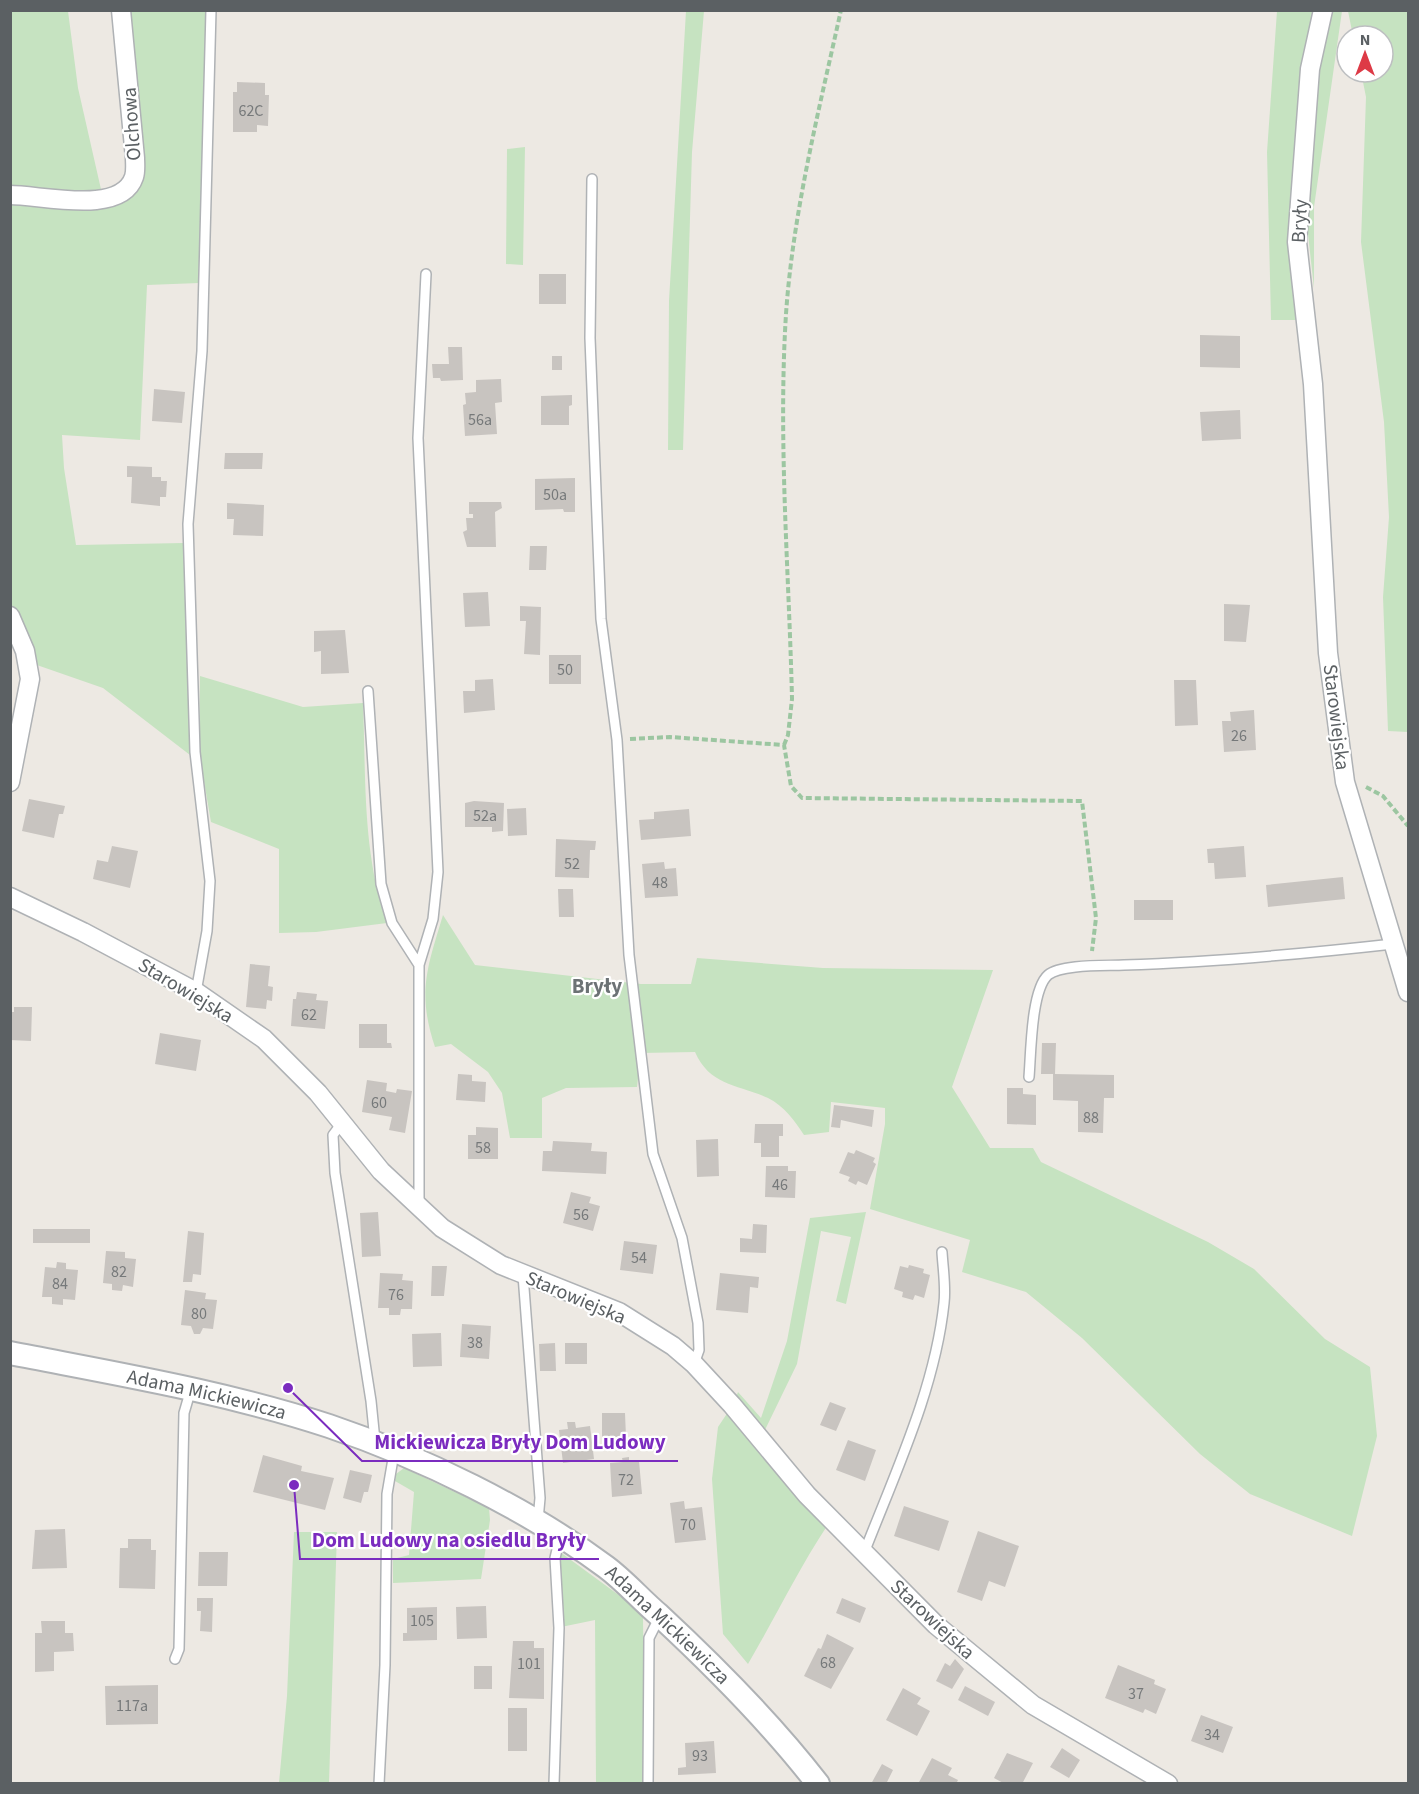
<svg xmlns="http://www.w3.org/2000/svg" width="1419" height="1794" viewBox="0 0 1419 1794" font-family="'Source Sans 3',sans-serif">
	<style>
		.green { fill: #c6e3c1 }
		.building { fill: #c8c4c0 }
		.lines { fill: none; stroke-linecap: round; stroke-linejoin: round }
		.service-casing { stroke: #afb2b5; stroke-width: 12 }
		.minor-casing { stroke: #afb2b5; stroke-width: 21 }
		.tertiary-casing { stroke: #afb2b5; stroke-width: 26 }
		.path { stroke: #9cc6a1; stroke-width: 4; stroke-dasharray: 6 3; stroke-linecap: butt }
		.service { stroke: #fff; stroke-width: 9 }
		.minor { stroke: #fff; stroke-width: 18 }
		.tertiary { stroke: #fff; stroke-width: 22 }
		.labels { text-anchor: middle; stroke-width: 4.5; stroke-linejoin: round; paint-order: stroke }
		.number-label { font-size: 16px; fill: #76797a }
		.street-label { font-size: 20px; fill: #5b6063; stroke: #fff }
		.neighbourhood-label { font-size: 21px; font-weight: bold; fill: #6c7275; stroke: #fff }
		.leader { fill: none; stroke: #7b2cbf; stroke-width: 2 }
		.callout-dot { fill: #7b2cbf; stroke: #fff; stroke-width: 2 }
		.callout-label { font-size: 21px; text-anchor: middle; font-weight: bold; fill: #7b2cbf; stroke: #fff; stroke-width: 4.5; stroke-linejoin: round; paint-order: stroke }
	</style>
	<rect width="100%" height="100%" fill="#ede9e3"/>
	<!-- green -->
	<path class="green" d="M11,11H68L78,88L105,207L136,189L127,11H207L199,283L147,285L140,440L62,435L64,468L76,545L184,543L190,755L103,688L34,664L11,603Z
		M686,11H704L692,152L683,450H668L669,301Z
		M1277,11H1315L1298,320H1271L1267,152Z
		M1331,11H1342L1314,207V288L1306,216L1319,67Z
		M1348,11H1408V732L1388,731L1383,597L1389,517L1384,422L1361,242L1366,97L1361,72H1383V36H1353Z
		M525,147L523,265L506,264L507,149Z
		M200,676L303,707L363,703C366,776 362,853 387,923L316,932L279,933V849L211,822L199,752Z
		M443,915L475,965L641,984H691L697,958L823,968L993,970L952,1087L990,1148H1033L1041,1162L1208,1242L1254,1269L1325,1339L1370,1367L1377,1436L1352,1536L1250,1494L1200,1454L1082,1338L1026,1292L962,1272L970,1240L870,1209L885,1124V1108L831,1102L829,1132L804,1135C795,1121 784,1106 768,1098C737,1084 710,1086 695,1052L641,1053L637,1087L566,1088L542,1098V1138H510L502,1093L488,1072L451,1044L435,1047C417,993 427,968 443,915Z
		M866,1212L846,1304L836,1301L851,1237L821,1231L797,1364L763,1434L735,1400L738,1392L761,1418L787,1341L810,1218Z
		M728,1412L827,1526C798,1570 775,1618 748,1664L723,1634L712,1479L718,1427Z
		M404,1468L489,1508L490,1520L481,1579L393,1583V1559L409,1555L414,1492L395,1481L396,1474Z
		M294,1532H337L329,1783H279L287,1696Z
		M560,1552L631,1604L643,1618L645,1783H596L595,1620L561,1627L558,1558Z"/>
	<!-- building -->
	<path class="building" d="M237,82L265,83V95H269L268,126L257,125V132H233V92H237Z
		M539,274H566V304H539Z
		M1200,335L1240,336V368L1200,367Z
		M448,347H462L463,380L441,381L440,378H433L432,364H449Z
		M552,356H562V370H552Z
		M501,379L502,402L495,403L497,434L465,436L463,405L466,404L465,393L476,392V380Z
		M154,389L185,392L182,423L152,421Z
		M572,395V405L569,406V425H541V396Z
		M1240,410L1241,439L1202,441L1200,412Z
		M225,453H263L262,469H224Z
		M127,466L152,467V477H161V481H167L166,497H160V506L131,503L132,477H127Z
		M575,478V512H564L563,509L535,510V479Z
		M469,502H501L502,508L495,512L496,547H467L463,532L467,530L466,518H473V514H469Z
		M227,503L264,505L263,536L233,535L234,519H227Z
		M530,546H547L546,570H529Z
		M488,592L490,626L465,627L463,593Z
		M1224,604L1250,605L1246,642L1224,641Z
		M520,606L541,607L540,655L524,654L526,621H520Z
		M345,630L349,673L321,674V651L314,652V631Z
		M549,655H581V684H549Z
		M493,679L495,710L464,713L463,691H475V680Z
		M1174,680H1196L1198,725L1175,726Z
		M1254,710L1256,750L1224,752L1222,721H1231L1230,712Z
		M29,799L65,806L63,814H59L54,838L22,831Z
		M474,801L504,803L503,831L492,832V827H465V803Z
		M526,808L527,835L508,836L507,809Z
		M689,809L691,836L641,840L639,820L654,819V812Z
		M556,839L596,841L595,850H590L589,878L555,877Z
		M112,846L138,851L130,888L93,879L97,860L108,862Z
		M1244,846L1246,877L1215,879L1214,863H1208L1207,849Z
		M664,862L665,869L676,868L678,896L645,898L642,864Z
		M1343,877L1345,899L1268,907L1266,885Z
		M558,889H573L574,917H559Z
		M1134,900H1173V920H1134Z
		M250,964L270,966L268,986L273,987L272,1001L267,1000L266,1009L246,1007Z
		M297,992L317,994L316,1000L328,1001L325,1029L291,1026L293,999H296Z
		M14,1007H32L31,1041L10,1040V1012H14Z
		M359,1024H387V1043H391L392,1048H359Z
		M160,1033L201,1040L196,1071L155,1064Z
		M1042,1043H1056L1055,1074L1114,1075V1098H1104L1103,1133L1078,1132V1101L1053,1100V1074H1041Z
		M458,1074L472,1075V1081L486,1082L485,1102L456,1100Z
		M367,1080L387,1083L386,1091L396,1093L397,1089L412,1091L405,1133L389,1130L392,1117L362,1112Z
		M1007,1088H1023V1094L1036,1095V1125L1007,1124Z
		M834,1105L874,1110L872,1127L841,1120L840,1128L831,1127Z
		M755,1124H783V1136H779V1157H761V1143H754Z
		M476,1127L498,1128V1159H468V1135H476Z
		M718,1139L719,1176L697,1177L696,1140Z
		M553,1141L592,1143L591,1151L607,1152L606,1174L542,1171L543,1151H552Z
		M856,1150L875,1158L873,1162L876,1164L867,1185L858,1181L856,1185L848,1181L850,1177L839,1173L848,1152L854,1154Z
		M766,1166H788V1171H796L795,1198L765,1197Z
		M571,1192L591,1197L589,1203L600,1206L593,1231L563,1223Z
		M378,1212L381,1256L362,1257L360,1213Z
		M753,1224L767,1225L766,1253L740,1252V1238L752,1239Z
		M33,1229H90V1243H33Z
		M188,1231L204,1233L201,1275L193,1274L192,1282H183Z
		M624,1241L657,1245L653,1274L620,1270Z
		M106,1251L125,1252V1258L136,1259L133,1287L123,1285L122,1291L112,1290V1284L103,1283Z
		M57,1262L66,1263V1269L78,1270L75,1300L63,1299V1305L52,1304V1297H42L45,1267L56,1268Z
		M909,1265L924,1269L923,1273L930,1275L924,1298L915,1295L913,1300L902,1297L903,1292L894,1289L900,1266L908,1268Z
		M432,1266H447L444,1296H431Z
		M380,1273L403,1274L402,1280L413,1281L412,1309H401L400,1315H389V1308H378Z
		M720,1273L759,1277L758,1288L750,1287L748,1313L716,1310Z
		M185,1290L206,1293L205,1299L217,1300L213,1329L203,1328L200,1334H194L191,1326L181,1325Z
		M462,1324L491,1326L489,1359L460,1357Z
		M441,1333L442,1366L413,1367L412,1334Z
		M555,1343L556,1371H540L539,1344Z
		M565,1343H587V1364H565Z
		M830,1402L846,1408L836,1431L820,1425Z
		M602,1413H625L626,1437H602Z
		M567,1422H575L576,1428L590,1426L594,1459L563,1463L559,1430L568,1429Z
		M848,1440L876,1450L865,1481L836,1470Z
		M263,1455L302,1466L301,1471L334,1478L325,1510L253,1492Z
		M629,1457V1462L639,1461L642,1494L612,1497L610,1463L623,1462L622,1458Z
		M350,1470L372,1475L368,1492H364L361,1503L343,1498Z
		M684,1501L685,1509L702,1507L706,1540L675,1543L670,1503Z
		M904,1506L949,1521L939,1551L894,1536Z
		M65,1529L67,1568L32,1569L35,1530Z
		M978,1531L1019,1546L1005,1587L989,1581L982,1601L957,1592Z
		M128,1539H151V1550H156L155,1589L119,1588L120,1548H128Z
		M199,1552H228L227,1586H198Z
		M197,1598H213L212,1632L200,1631L201,1611H197Z
		M842,1598L866,1608L860,1623L836,1613Z
		M486,1606L487,1638L457,1639L456,1607Z
		M437,1607V1640L403,1641V1633H407V1608Z
		M41,1621H65V1633H73L74,1651L54,1652V1671L35,1672V1633H42Z
		M827,1634L854,1648L831,1689L804,1676L818,1648L821,1649Z
		M513,1641H534V1648H544V1699L509,1698Z
		M955,1659L964,1669L952,1689L936,1681L945,1663L950,1666Z
		M1118,1665L1155,1680L1154,1684L1166,1689L1156,1714L1145,1709L1143,1713L1105,1698Z
		M474,1666H492V1689H474Z
		M158,1685V1724L106,1725L105,1686Z
		M965,1686L995,1702L988,1716L958,1700Z
		M903,1688L921,1698L917,1704L930,1711L917,1736L886,1720Z
		M508,1708H527V1751H508Z
		M1201,1715L1233,1727L1223,1753L1191,1741Z
		M714,1741L716,1773L678,1775V1768L686,1767L685,1743Z
		M1062,1748L1080,1760L1069,1778L1050,1767Z
		M1007,1753L1033,1763L1022,1784H1005L994,1778Z
		M932,1758L952,1768L948,1775L958,1780L956,1784H918Z
		M882,1764L893,1770L886,1784H871Z"/>
	<g class="lines">
		<!-- service casing -->
		<g class="service-casing">
			<path id="service" d="M592,179L590,338L601,619L617,740L629,955L653,1154L682,1238L698,1323L699,1350L694,1364
				M368,691L381,884L392,923L419,965
				M196,992L207,931L210,881L195,752L188,524L202,351L211,10
				M1029,1077C1031,1054 1031,990 1048,975C1061,964 1107,966 1124,965C1215,962 1303,954 1393,944
				M342,1123L333,1135L335,1173L371,1401L375,1441
				M419,1206V965L433,919L438,872L418,438L426,274
				M523,1275L540,1498L538,1520
				M864,1553C895,1473 935,1389 944,1303C946,1287 943,1269 942,1252
				M175,1659L179,1649L184,1413L191,1389
				M379,1784L385,1665L387,1494L394,1453
				M554,1784L559,1628L555,1558L560,1537
				M648,1784L649,1638L660,1616"/>
		</g>
		<!-- minor casing -->
		<g class="minor-casing">
			<path id="minor" d="M1323,10L1310,69L1297,242L1313,384L1328,653L1345,782L1408,992
				M10,195C42,195 121,216 134,177C136,171 135,163 135,158L121,10
				M10,616L25,651L30,679L10,782
				M10,897L83,932L196,992L264,1039L318,1093L381,1171L442,1228L501,1265L619,1312L673,1346L694,1364L732,1405L807,1495L936,1625L1033,1705L1168,1784"/>
		</g>
		<!-- tertiary casing -->
		<g class="tertiary-casing">
			<g id="tertiary">
				<path id="s1" d="M10,1353C117,1374 226,1392 329,1426C421,1457 528,1509 606,1567C625,1581 641,1600 659,1615C715,1667 771,1723 818,1784"/>
			</g>
		</g>
		<!-- path -->
		<path class="path" d="M630,739L670,737L784,745L791,786L802,798L1082,801L1096,918L1092,951
			M784,745L788,735L792,699C789,571 778,442 786,314C793,212 819,110 841,10
			M1366,787L1383,796L1408,826"/>
		<!-- service -->
		<use href="#service" class="service"/>
		<!-- minor -->
		<use href="#minor" class="minor"/>
		<!-- tertiary -->
		<use href="#tertiary" class="tertiary"/>
	</g>
	<g class="labels">
		<!-- number labels -->
		<g class="number-label">
			<text x="251" y="116">62C</text>
			<text x="480" y="425">56a</text>
			<text x="555" y="500">50a</text>
			<text x="565" y="675">50</text>
			<text x="1239" y="741">26</text>
			<text x="485" y="821">52a</text>
			<text x="572" y="869">52</text>
			<text x="660" y="888">48</text>
			<text x="309" y="1020">62</text>
			<text x="379" y="1108">60</text>
			<text x="1091" y="1123">88</text>
			<text x="483" y="1153">58</text>
			<text x="780" y="1190">46</text>
			<text x="581" y="1220">56</text>
			<text x="639" y="1263">54</text>
			<text x="119" y="1277">82</text>
			<text x="60" y="1289">84</text>
			<text x="396" y="1300">76</text>
			<text x="199" y="1319">80</text>
			<text x="475" y="1348">38</text>
			<text x="626" y="1485">72</text>
			<text x="688" y="1530">70</text>
			<text x="422" y="1626">105</text>
			<text x="828" y="1668">68</text>
			<text x="529" y="1669">101</text>
			<text x="1136" y="1699">37</text>
			<text x="132" y="1711">117a</text>
			<text x="1212" y="1740">34</text>
			<text x="700" y="1761">93</text>
		</g>
		<!-- street labels -->
		<g class="street-label">
			<text transform="translate(131 124) rotate(-94)" y="7">Olchowa</text>
			<text transform="translate(1299 221) rotate(-87)" y="7">Bryły</text>
			<text transform="translate(1337 717) rotate(83)" y="7">Starowiejska</text>
			<text transform="translate(186 990) rotate(31)" y="7">Starowiejska</text>
			<text transform="translate(576 1297) rotate(23)" y="7">Starowiejska</text>
			<text dy="7" stroke="none"><textPath href="#s1" startOffset="201">Adama Mickiewicza</textPath></text>
			<text transform="translate(933 1619) rotate(43)" y="7">Starowiejska</text>
			<text dy="7" stroke="none"><textPath href="#s1" startOffset="724">Adama Mickiewicza</textPath></text>
		</g>
		<!-- neighbourhood labels -->
		<g class="neighbourhood-label">
			<text x="597" y="993">Bryły</text>
		</g>
	</g>
	<!-- callouts -->
	<path class="leader" d="M288 1388L362 1461H678M294 1485L300 1559H599"/>
	<g class="callout-dot">
		<circle cx="288" cy="1388" r="6"/>
		<circle cx="294" cy="1485" r="6"/>
	</g>
	<g class="callout-label">
		<text x="520" y="1449">Mickiewicza Bryły Dom Ludowy</text>
		<text x="449" y="1547">Dom Ludowy na osiedlu Bryły</text>
	</g>
	<!-- border -->
	<rect width="1419" height="1794" fill="none" stroke="#5b6063" stroke-width="24"/>
	<!-- north arrow -->
	<g transform="translate(1365 54)"><circle r="28" fill="#ffffff" stroke="#bdbfc1" stroke-width="1.5"/>
	<path d="M0-4.5L10 22L0 15L-10 22Z" fill="#dd3a46"/>
	<text y="-9" font-size="16" font-weight="bold" text-anchor="middle" fill="#5b6063">N</text>
	</g>
</svg>
